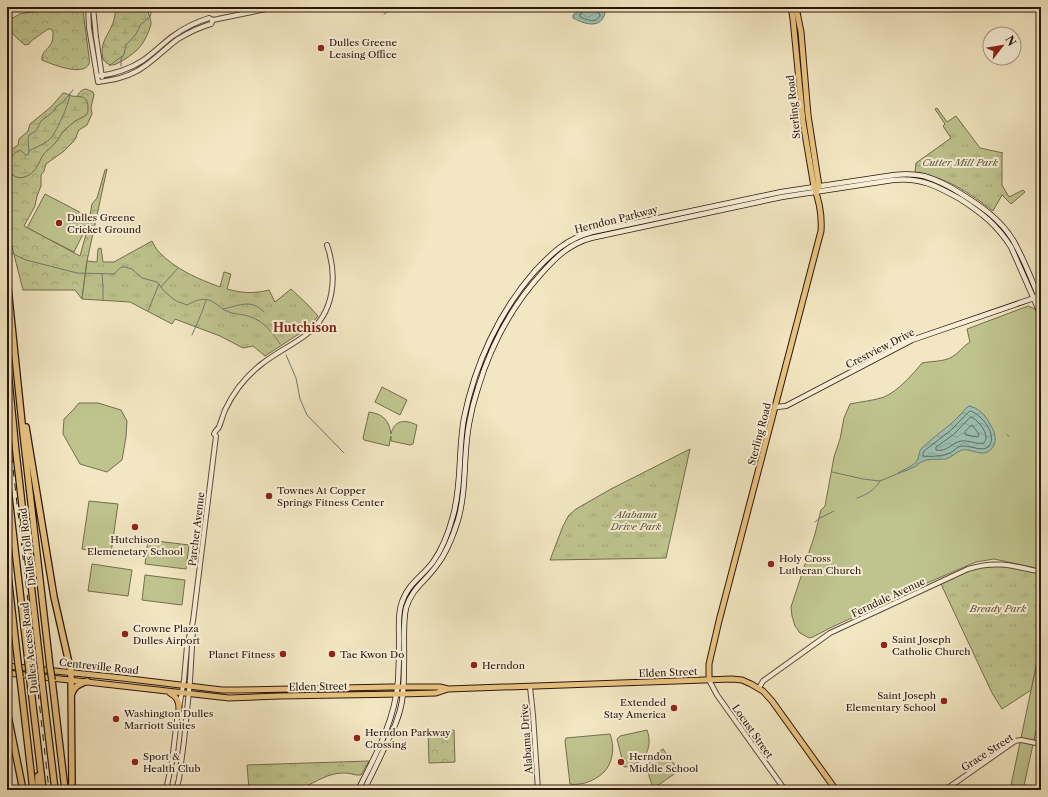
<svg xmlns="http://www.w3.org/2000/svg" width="1048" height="797" viewBox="0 0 1048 797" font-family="'Libre Caslon Text',serif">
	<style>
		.grass { fill: #bfc48f; stroke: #746d4e }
		.forest { fill: url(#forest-crowns); stroke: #746d4e }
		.wetland { fill: url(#wetland-marsh); stroke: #746d4e }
		.park { fill: url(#park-tufts); stroke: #746d4e }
		.water { fill: url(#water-waves); stroke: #6e7c6f }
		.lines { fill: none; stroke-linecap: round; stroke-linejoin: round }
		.shore { stroke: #626b5f; stroke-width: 1 }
		.stream { stroke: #6e7c6f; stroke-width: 1 }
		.tertiary-casing { stroke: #5c4a3a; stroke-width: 6 }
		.secondary-casing { stroke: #2a160d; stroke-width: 6 }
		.primary-casing { stroke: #2a160d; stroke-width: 7 }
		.motorway-casing { stroke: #2a160d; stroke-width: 8 }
		.tertiary { stroke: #f7efd7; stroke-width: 4 }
		.secondary { stroke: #f7efd7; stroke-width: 4.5 }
		.primary { stroke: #e9c481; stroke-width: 5 }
		.motorway { stroke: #e9c481; stroke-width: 5.5 }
		.rail { stroke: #2a160d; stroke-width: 1; stroke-dasharray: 7 7; stroke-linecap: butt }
		.motorway-bridge-casing { stroke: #2a160d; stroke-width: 8; stroke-linecap: butt }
		.motorway-bridge { stroke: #e9c481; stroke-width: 5.5 }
		.poi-dot { fill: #8f2418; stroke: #f7efd7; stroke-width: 1.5 }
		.labels { text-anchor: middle; stroke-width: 4; stroke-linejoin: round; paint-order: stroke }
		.poi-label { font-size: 10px; fill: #2a160d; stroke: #f7efd7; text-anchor: start }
		.street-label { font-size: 10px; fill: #2a160d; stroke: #f7efd7 }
		.park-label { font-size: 10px; font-style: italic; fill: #5e533a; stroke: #f7efd7 }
		.quarter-label { font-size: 12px; font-weight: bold; fill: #7a1f14; stroke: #f7efd7 }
	</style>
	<defs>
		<pattern id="forest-crowns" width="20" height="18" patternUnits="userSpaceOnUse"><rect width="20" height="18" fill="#bfc48f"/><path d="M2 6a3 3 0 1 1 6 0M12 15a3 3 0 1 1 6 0" fill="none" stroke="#a4a87a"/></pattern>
		<pattern id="wetland-marsh" width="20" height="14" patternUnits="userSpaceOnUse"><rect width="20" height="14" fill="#bfc48f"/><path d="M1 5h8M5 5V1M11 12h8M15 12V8" fill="none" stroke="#a4a87a"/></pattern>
		<pattern id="park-tufts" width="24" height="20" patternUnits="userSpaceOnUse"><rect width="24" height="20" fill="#bfc48f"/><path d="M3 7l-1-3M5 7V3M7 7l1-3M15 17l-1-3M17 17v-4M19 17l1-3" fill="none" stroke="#a4a87a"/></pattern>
		<pattern id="water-waves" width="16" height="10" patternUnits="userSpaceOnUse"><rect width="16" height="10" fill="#9bc0b1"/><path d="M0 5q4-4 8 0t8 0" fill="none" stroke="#86a497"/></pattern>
	</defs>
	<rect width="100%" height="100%" fill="#f2e7c2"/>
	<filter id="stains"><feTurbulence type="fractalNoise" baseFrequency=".005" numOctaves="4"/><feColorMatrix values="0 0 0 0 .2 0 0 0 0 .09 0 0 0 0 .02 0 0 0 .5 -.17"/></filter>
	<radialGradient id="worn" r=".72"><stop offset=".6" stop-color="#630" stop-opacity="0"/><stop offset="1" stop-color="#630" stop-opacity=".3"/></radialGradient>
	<!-- grass -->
	<path class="grass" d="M45,194L91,218L74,252L27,228Z
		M1028,306L1035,309L1041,321V569L994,559L976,562L927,583L830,628L813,637L809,638L800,633L795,626L792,616L791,607L815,534L821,510L825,506L834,457L840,439L844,418L850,404C860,402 876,400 884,397C897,392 914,373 922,363C931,361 943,362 952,357C959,353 963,346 970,342L967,329Z
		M382,387L407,400L400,415L375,402Z
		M79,403H98L121,410L127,421L126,437L122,460L107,472L80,464L63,434L64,419L73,410Z
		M369,412C383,414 389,420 391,434C394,420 405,419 417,425L413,444L410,445L391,441V436L389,446L364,440L363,438Z
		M89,501L118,504L111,553L82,549Z
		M148,540L189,545L186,569L145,564Z
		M92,564L132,570L128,596L88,591Z
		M145,575L185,580L182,605L142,600Z
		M1041,643V708L1023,790H1010Z
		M647,730C654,748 643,766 624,767L617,739L620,736Z
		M610,734C615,746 613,763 604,772C599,777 592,781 585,783C580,784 575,785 570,784L565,741L566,738Z
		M663,749L677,768V772L654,788C645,772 646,759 663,749Z"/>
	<!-- forest -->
	<path class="forest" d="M79,9L82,10L83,11L89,57C89,60 90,62 89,64C83,77 51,64 42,60C41,52 49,49 52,42C53,39 53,35 53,32L51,29H48L31,41L29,44L25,45C18,39 7,31 7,21L20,14L42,10Z
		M86,89L93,92L94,95L91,107L92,114L87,125L79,130L77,134L76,138L73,142L64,151L46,164L44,171L41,175V186L37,196L35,206L24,226L80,256L88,227L92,204L97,198L105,170L107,169L87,261L82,299L75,290H23L10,239L7,213V173L77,97C79,92 81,90 86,89Z
		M454,730L455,762L429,763L428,731Z"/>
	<!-- wetland -->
	<path class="wetland" d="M116,7H147L151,22V24C149,32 144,43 138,49C133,54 117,66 111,65C107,64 105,62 103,59C99,43 108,36 113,23C115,18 115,12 116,7Z
		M63,93C67,93 68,95 72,96C81,97 88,95 88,108C88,111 88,114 85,116C83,118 80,118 77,120C72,123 67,128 63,132C60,135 59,139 56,142C52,147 47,150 43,155C39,162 37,170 29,175C12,185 3,165 9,151L18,145L19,139L28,131L30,124L51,107Z"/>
	<!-- park -->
	<path class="park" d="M937,108L947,122L956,116L980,148L1003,153L1002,154V185L1009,197L1023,190L1025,192L1011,204L1002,195L993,211C970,193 944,176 915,172L916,163L951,138L943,126L945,124L935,109Z
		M152,241C154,245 156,249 159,252C175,269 198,279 220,287L224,272L231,274L227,289C241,293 254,294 269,290L275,302L291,289L307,304L318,316L308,328L302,332L265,356L253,346L243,348L220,336L175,319L172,324L130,302L82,299L87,261L97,262L98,249L101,248L103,262H114Z
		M690,449L666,558L550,560L563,526L569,515L576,509L611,489Z
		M994,564L1041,572V643L1031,690L1002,709L992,693L940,582L968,569Z
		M369,761L361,775C355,776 349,772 342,773C329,773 315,782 303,788V790H249L247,765Z"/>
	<!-- water -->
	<path class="water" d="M583,7C590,6 599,6 605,12C602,30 584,24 573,18V15Z
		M969,406H971L972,407C981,409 987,418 991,426C996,433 998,445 989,451C981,457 971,448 962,450C956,452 952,457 946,459C939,460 930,458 924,461C921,461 919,464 916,466C911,469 905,471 899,473H898C904,469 915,466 918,459C919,455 919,452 921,449C936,434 953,425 966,408Z"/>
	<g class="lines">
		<!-- shore -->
		<path class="shore" d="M585,7L584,11L580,14V17C588,20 596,24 600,15L597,10L596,7
			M970,411C981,413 999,436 988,447C982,452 969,445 961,446C957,447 954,451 950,453C944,456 930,457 923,456V453L924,451L950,431Z
			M971,417C977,419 986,430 986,437C986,440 985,441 984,443C977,445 969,440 961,441C951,443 948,452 936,450V447L953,435Z
			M972,425L979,434L978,437L966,435L965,434V432Z"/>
		<!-- stream -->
		<path class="stream" d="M384,14L386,13L388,7
			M109,66L122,56
			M121,66V59L124,54L126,45L136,34L141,24L150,17L151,13V7
			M29,151L28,140L29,135L36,131L41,121L54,111L57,106L63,102L73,90
			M7,170C10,161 10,155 20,150L26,155H28L29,151C35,147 43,145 49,140C56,134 69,104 70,94
			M11,253L26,260L77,273L114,274L121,267H125L132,269L142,278L157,282L165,292L176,301L187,305C195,301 204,296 213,302C219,305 222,310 229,312C234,314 239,314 244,315C261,318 271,330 280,344
			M102,274L103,287V300
			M161,287L178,268
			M223,309C233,307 247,301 256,306C259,307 261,310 264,312
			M148,311L159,284
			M192,335L202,312L206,300
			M286,355L296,378L300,399L307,415L344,453
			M1040,432H1041
			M1007,435L1009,436
			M832,472L863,479L880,481L899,473
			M857,498C866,495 875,490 880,481
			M815,522L820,518L834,511"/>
		<!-- tertiary casing -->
		<g class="tertiary-casing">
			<path id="tertiary" d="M88,7L89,28L98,82C112,80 125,78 137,71C152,63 164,49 178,39C188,33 200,27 211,24L213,20
				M93,7L96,37L102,77
				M98,76C114,74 128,70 142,61C153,54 162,44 173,36C184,28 196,22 209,18L213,20L276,7
				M709,680L717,695L785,790
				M530,687L533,715L538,790
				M759,688L763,681L830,633L968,569C996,560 1014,566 1041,572
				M166,790L172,762L177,719L184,680L187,646L193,621L216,436L214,434C215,431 217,430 219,427C221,422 223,415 225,410C234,391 247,375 263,363C277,352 293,345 307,334C334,313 338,277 327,245
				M176,790L179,779L184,741L190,681L193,629
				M945,790L1015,741L1021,740L1041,744"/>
		</g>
		<!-- secondary casing -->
		<g class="secondary-casing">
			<path id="secondary" d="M776,407L786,406L912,340L1037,297
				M358,790C376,755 395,720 398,681C399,666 399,651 399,636C399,626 398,615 401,605C407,584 421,578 433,562C443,548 449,531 453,516C462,484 458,450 464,418C475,364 499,312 535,271C552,253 566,239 592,232L781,192L894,175C904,174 914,174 924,176C937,180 949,186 960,193C981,206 1000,219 1013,240C1024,259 1032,281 1041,302
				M364,790C370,778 376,766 382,753C390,736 399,720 402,701C405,680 404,657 404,636C404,626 404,617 406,608C412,588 426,581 437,565C447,552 453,536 458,520C467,489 463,456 469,424C471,412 474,400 478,388C491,345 511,307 541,274C555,258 569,244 591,238L782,197L893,180C920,177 937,186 960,199C982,213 997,225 1011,247L1041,315"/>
		</g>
		<!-- primary casing -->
		<g class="primary-casing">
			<path id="primary" d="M796,7L801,32L808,115L819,186L816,192
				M7,666L122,678L222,690H238L390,687H440L448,689L732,679L742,680L751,684L763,691L772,701L836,790
				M7,673L229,698L280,696L402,694L436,693L448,689
				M709,680V664L719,621L821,231C822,217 819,200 814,187L803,122L793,19L791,7
				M170,693C177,697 179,701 179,709"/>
		</g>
		<!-- motorway casing -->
		<g class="motorway-casing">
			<path id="motorway" d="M7,278L23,433L50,667
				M7,361L16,452L40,663
				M26,427L54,597L71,672L72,790
				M7,480L28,661
				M7,567L18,663
				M20,677L33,790
				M52,680L65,790
				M30,681L43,790
				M42,682L55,790
				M72,693C75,685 81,684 87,681
				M7,711L23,790
				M38,776V790"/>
		</g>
		<!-- tertiary -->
		<use href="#tertiary" class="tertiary"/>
		<!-- secondary -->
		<use href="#secondary" class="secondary"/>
		<!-- primary -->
		<use href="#primary" class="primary"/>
		<!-- motorway -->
		<use href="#motorway" class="motorway"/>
		<!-- rail -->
		<path class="rail" d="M7,414L49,790"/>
		<!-- motorway-bridge casing -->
		<g class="motorway-bridge-casing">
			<path id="motorway-bridge" d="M28,661L30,681
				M18,663L20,677
				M40,663L42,682
				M50,667L52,680"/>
		</g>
		<!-- motorway-bridge -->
		<use href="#motorway-bridge" class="motorway-bridge"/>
	</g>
	<!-- markers -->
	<g class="poi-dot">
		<circle cx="321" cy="48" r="4"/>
		<circle cx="59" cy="223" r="4"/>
		<circle cx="269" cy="496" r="4"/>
		<circle cx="135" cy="527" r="4"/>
		<circle cx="771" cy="564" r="4"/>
		<circle cx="125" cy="634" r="4"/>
		<circle cx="884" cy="645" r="4"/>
		<circle cx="283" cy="654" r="4"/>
		<circle cx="332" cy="654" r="4"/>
		<circle cx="474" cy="665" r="4"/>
		<circle cx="944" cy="701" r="4"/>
		<circle cx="674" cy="708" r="4"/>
		<circle cx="116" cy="719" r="4"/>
		<circle cx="357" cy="738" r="4"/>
		<circle cx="135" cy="762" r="4"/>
		<circle cx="621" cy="762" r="4"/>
	</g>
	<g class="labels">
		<!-- poi labels -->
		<g class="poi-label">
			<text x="329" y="46">Dulles Greene<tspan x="329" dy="12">Leasing Office</tspan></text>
			<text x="67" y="221">Dulles Greene<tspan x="67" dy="12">Cricket Ground</tspan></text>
			<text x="277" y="494">Townes At Copper<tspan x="277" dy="12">Springs Fitness Center</tspan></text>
			<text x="135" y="543" text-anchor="middle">Hutchison<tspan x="135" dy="12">Elemenetary School</tspan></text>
			<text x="779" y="562">Holy Cross<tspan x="779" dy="12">Lutheran Church</tspan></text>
			<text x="133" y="632">Crowne Plaza<tspan x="133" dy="12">Dulles Airport</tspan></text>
			<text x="892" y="643">Saint Joseph<tspan x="892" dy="12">Catholic Church</tspan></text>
			<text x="275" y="658" text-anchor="end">Planet Fitness</text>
			<text x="340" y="658">Tae Kwon Do</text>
			<text x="482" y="669">Herndon</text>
			<text x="936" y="699" text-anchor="end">Saint Joseph<tspan x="936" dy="12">Elementary School</tspan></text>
			<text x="666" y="706" text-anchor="end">Extended<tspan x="666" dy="12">Stay America</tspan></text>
			<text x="124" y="717">Washington Dulles<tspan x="124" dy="12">Marriott Suites</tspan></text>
			<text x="365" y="736">Herndon Parkway<tspan x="365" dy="12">Crossing</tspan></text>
			<text x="143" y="760">Sport &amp;<tspan x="143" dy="12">Health Club</tspan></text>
			<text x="629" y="760">Herndon<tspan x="629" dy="12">Middle School</tspan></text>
		</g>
		<!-- street labels -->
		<g class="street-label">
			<text transform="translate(793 107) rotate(-96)" y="4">Sterling Road</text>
			<text transform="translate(616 219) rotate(-14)" y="4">Herndon Parkway</text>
			<text transform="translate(880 348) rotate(-27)" y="4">Crestview Drive</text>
			<text transform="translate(759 434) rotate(-75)" y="4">Sterling Road</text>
			<text transform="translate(196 529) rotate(-83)" y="4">Parcher Avenue</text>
			<text transform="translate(27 547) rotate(-97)" y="4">Dulles Toll Road</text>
			<text transform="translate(888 597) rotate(-25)" y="4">Ferndale Avenue</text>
			<text transform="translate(29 648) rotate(-96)" y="4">Dulles Access Road</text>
			<text transform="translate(99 666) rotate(6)" y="4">Centreville Road</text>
			<text transform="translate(668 672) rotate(-2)" y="4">Elden Street</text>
			<text transform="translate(318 686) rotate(-1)" y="4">Elden Street</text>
			<text transform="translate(753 731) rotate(55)" y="4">Locust Street</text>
			<text transform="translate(526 739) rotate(-94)" y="4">Alabama Drive</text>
			<text transform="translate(987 752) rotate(-33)" y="4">Grace Street</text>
		</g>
		<!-- park labels -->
		<g class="park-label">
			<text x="960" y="166">Cutter Mill Park</text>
			<text x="636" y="518">Alabama<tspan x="636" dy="12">Drive Park</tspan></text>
			<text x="998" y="612">Bready Park</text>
		</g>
		<!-- quarter labels -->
		<g class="quarter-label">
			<text x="305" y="332">Hutchison</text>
		</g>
	</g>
	<!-- margin -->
	<rect width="1048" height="797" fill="none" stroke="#f2e7c2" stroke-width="24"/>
	<rect x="8" y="8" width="1032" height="781" fill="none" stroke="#2a160d" stroke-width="2"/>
	<rect x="12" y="12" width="1024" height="773" fill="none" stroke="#2a160d"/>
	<!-- north arrow -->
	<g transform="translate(1002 46) rotate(59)"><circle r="19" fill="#f7efd7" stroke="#a59886"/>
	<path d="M0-3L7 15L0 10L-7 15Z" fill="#8f2418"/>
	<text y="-6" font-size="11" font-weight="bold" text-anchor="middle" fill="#2a160d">N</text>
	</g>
	<rect width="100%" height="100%" filter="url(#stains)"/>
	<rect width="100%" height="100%" fill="url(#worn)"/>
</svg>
